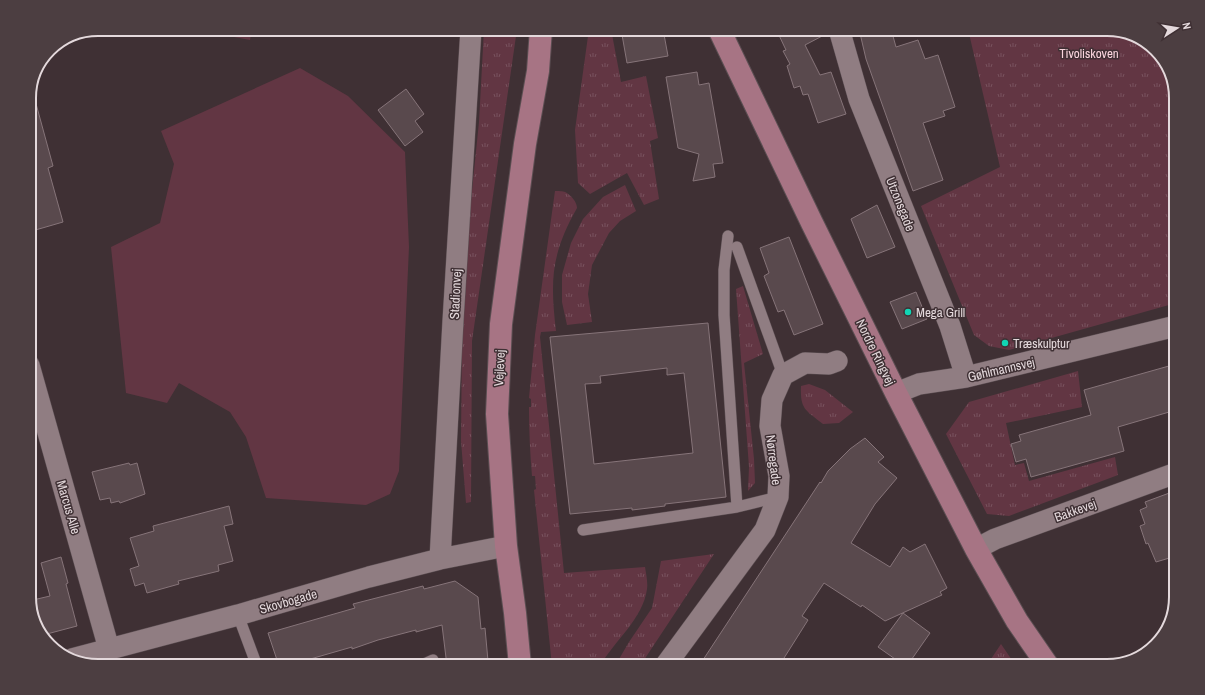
<svg xmlns="http://www.w3.org/2000/svg" width="1205" height="695" viewBox="0 0 1205 695" font-family="'Archivo Narrow',sans-serif">
	<style>
		.grass { fill: url(#grass-tufts) }
		.garden { fill: #623643 }
		.building { fill: #59494d; stroke: #867479; fill-rule: evenodd }
		.lines { fill: none; stroke-linecap: round; stroke-linejoin: round }
		.service-casing { stroke: #5b4e52; stroke-width: 12 }
		.minor-casing { stroke: #5b4e52; stroke-width: 22 }
		.secondary-casing { stroke: #5b4e52; stroke-width: 24 }
		.service { stroke: #907d82; stroke-width: 11 }
		.minor { stroke: #907d82; stroke-width: 21 }
		.secondary { stroke: #a77484; stroke-width: 22 }
		.poi-dot { fill: #11d5b4; stroke: #3f3034; stroke-width: 1.5 }
		.labels { text-anchor: middle; stroke-width: 3; stroke-linejoin: round; paint-order: stroke }
		.park-label { font-size: 13px; fill: #f9d4dd; stroke: #3f3034 }
		.street-label { font-size: 13px; fill: #e4d9dc; stroke: #3f3034 }
		.poi-label { font-size: 13px; fill: #e4d9dc; stroke: #3f3034; text-anchor: start }
		.rim { fill: none; stroke: #e4d9dc; stroke-width: 2 }
	</style>
	<defs>
		<pattern id="grass-tufts" width="24" height="20" patternUnits="userSpaceOnUse"><rect width="24" height="20" fill="#623643"/><path d="M3 7l-1-3M5 7V3M7 7l1-3M15 17l-1-3M17 17v-4M19 17l1-3" fill="none" stroke="#78525e"/></pattern>
	</defs>
	<rect width="100%" height="100%" fill="#3f3034"/>
	<!-- grass -->
	<path class="grass" d="M484,29H517L472,341L471,502L466,503L461,441L462,331L468,230L479,122Z
		M589,29H611L621,82L646,76L658,138L650,141L659,199L644,205L627,173L590,194L578,183L575,130Z
		M968,29H1107L1141,38L1164,60L1176,94V303L1009,350L989,346L974,335L921,206L1000,167Z
		M625,185L636,211L620,221L609,233L592,265L588,294L592,322L567,325L562,302V275L571,243L583,219L603,197Z
		M555,191C558,191 563,191 565,192C571,195 577,202 577,208C551,254 550,280 556,331L541,332L540,337L564,573L645,567C646,574 648,582 647,589C643,619 614,641 600,666H552L534,490L536,489L535,476H532C530,453 529,430 529,407H531V399L529,398L535,335Z
		M743,286L763,354L744,363L754,459L755,483L748,491L749,467L736,289Z
		M1078,371L1082,407L1006,423L1015,465L1024,463L1029,481L1115,457L1118,475L1009,516L987,514L946,434L969,402Z
		M809,384L825,390L853,412L839,423L823,424C806,410 800,410 801,386Z
		M714,554L640,666H615L629,642L652,608L661,561Z
		M1001,644L1016,666L987,665Z"/>
	<!-- garden -->
	<path class="garden" d="M192,29H252L250,40Z
		M300,68L348,96L405,152L409,247L399,471L390,494L366,505L266,498L246,437L230,412L179,383L167,403L126,393L111,247L160,223L174,164L161,131Z"/>
	<!-- building -->
	<path class="building" d="M621,29H663L668,56L627,63Z
		M776,29H827L828,33L805,45L820,75L831,72L846,114L818,123L808,94L803,95L800,86L794,88L787,66L790,64L783,51L786,50Z
		M859,29H891L896,47L918,40L925,59L938,55L955,107L943,111L945,116L923,123L943,180L913,191L866,59Z
		M697,72L699,85L709,83L723,163L713,164L715,177L693,181L699,154L678,148L666,77Z
		M406,89L424,114L415,121L423,132L405,146L378,110Z
		M29,100H35L53,166L48,168L63,222L32,231L29,220Z
		M877,205L895,247L867,258L851,219Z
		M789,237L823,324L794,335L784,310L778,312L764,276L769,273L760,248Z
		M916,292L927,319L902,329L890,302Z
		M708,323L726,497L665,504V506L632,510V508L570,514L550,337ZM667,368V375L684,373L693,453L594,464L585,384L601,383L600,376Z
		M1176,364V410L1118,427L1124,451L1031,477L1026,459L1016,462L1011,444L1021,441L1019,435L1091,415L1084,390Z
		M865,438L884,457L878,462L897,478L875,504L851,543L890,567L903,547L910,552L925,544L947,588L940,592L942,595L885,621L862,605L861,607L824,583L802,616L808,620L779,666H699L820,482L821,483L828,471L850,449Z
		M129,463L130,465L137,463L145,494L120,503L119,501L111,503L110,498L100,500L92,472Z
		M1172,492L1176,504V556L1156,562L1148,543L1146,544L1140,526L1145,524L1140,510L1147,507L1145,502Z
		M229,506L233,524L224,526L233,561L218,565L219,571L178,581L179,584L147,593L144,583L135,586L130,569L139,566L130,538L154,531L153,526Z
		M61,557L68,583L66,584L77,626L43,635L33,600L50,596L41,563Z
		M455,581L478,597L481,629L485,628L488,661H485V666H447L442,625L416,632V630L378,640L352,649V647L286,666H279L268,633L355,608L353,604L423,586L424,589Z
		M903,613L930,633L907,666H905L878,647Z"/>
	<g class="lines">
		<!-- service casing -->
		<g class="service-casing">
			<path id="service" d="M728,236L724,270V315L737,507
				M737,247L783,375
				M583,530L737,507L778,497
				M238,615L257,666
				M420,666L433,660"/>
		</g>
		<!-- minor casing -->
		<g class="minor-casing">
			<path id="minor" d="M839,29L859,99L950,326L966,377
				M29,365L109,649
				M896,393L919,384L966,377L1176,326
				M976,549L995,539L1176,473
				M440,559L453,321L471,29
				M72,659L238,615L369,577L440,559L506,546
				M665,666L765,530L778,497L779,476L770,426L772,400L783,375L805,363L829,364L837,361"/>
		</g>
		<!-- secondary casing -->
		<g class="secondary-casing">
			<path id="secondary" d="M719,29L812,223L896,393L976,549L1017,621L1048,666
				M520,666L515,613L506,546L497,414L501,324L525,144L538,71L541,29"/>
		</g>
		<!-- service -->
		<use href="#service" class="service"/>
		<!-- minor -->
		<use href="#minor" class="minor"/>
		<!-- secondary -->
		<use href="#secondary" class="secondary"/>
	</g>
	<!-- markers -->
	<g class="poi-dot">
		<circle cx="908" cy="312" r="4"/>
		<circle cx="1005" cy="343" r="4"/>
	</g>
	<g class="labels">
		<!-- park labels -->
		<g class="park-label">
			<text x="1089" y="58">Tivoliskoven</text>
		</g>
		<!-- street labels -->
		<g class="street-label">
			<text transform="translate(901 204) rotate(68)" y="5">Utzonsgade</text>
			<text transform="translate(455 294) rotate(-87)" y="5">Stadionvej</text>
			<text transform="translate(876 352) rotate(64)" y="5">Nordre Ringvej</text>
			<text transform="translate(499 368) rotate(-87)" y="5">Vejlevej</text>
			<text transform="translate(1001 369) rotate(-13)" y="5">Gøhlmannsvej</text>
			<text transform="translate(774 460) rotate(83)" y="5">Nørregade</text>
			<text transform="translate(69 507) rotate(74)" y="5">Marcus Alle</text>
			<text transform="translate(1075 510) rotate(-20)" y="5">Bakkevej</text>
			<text transform="translate(288 601) rotate(-16)" y="5">Skovbogade</text>
		</g>
		<!-- poi labels -->
		<g class="poi-label">
			<text x="916" y="317">Mega Grill</text>
			<text x="1013" y="348">Træskulptur</text>
		</g>
	</g>
	<!-- crop -->
	<path d="M0 0H1205V695H0ZM98 36H1107A62 62 0 0 1 1169 98V597A62 62 0 0 1 1107 659H98A62 62 0 0 1 36 597V98A62 62 0 0 1 98 36Z" fill="#4c3e41" fill-rule="evenodd"/>
	<path class="rim" d="M98 36H1107A62 62 0 0 1 1169 98V597A62 62 0 0 1 1107 659H98A62 62 0 0 1 36 597V98A62 62 0 0 1 98 36Z"/>
	<!-- north arrow -->
	<g transform="translate(1177 28) rotate(78)" stroke="#3f3034" stroke-width="3" paint-order="stroke">
	<path d="M0-3L7 15L0 10L-7 15Z" fill="#e4d9dc"/>
	<text y="-6" font-size="11" font-weight="bold" text-anchor="middle" fill="#e4d9dc">N</text>
	</g>
</svg>
